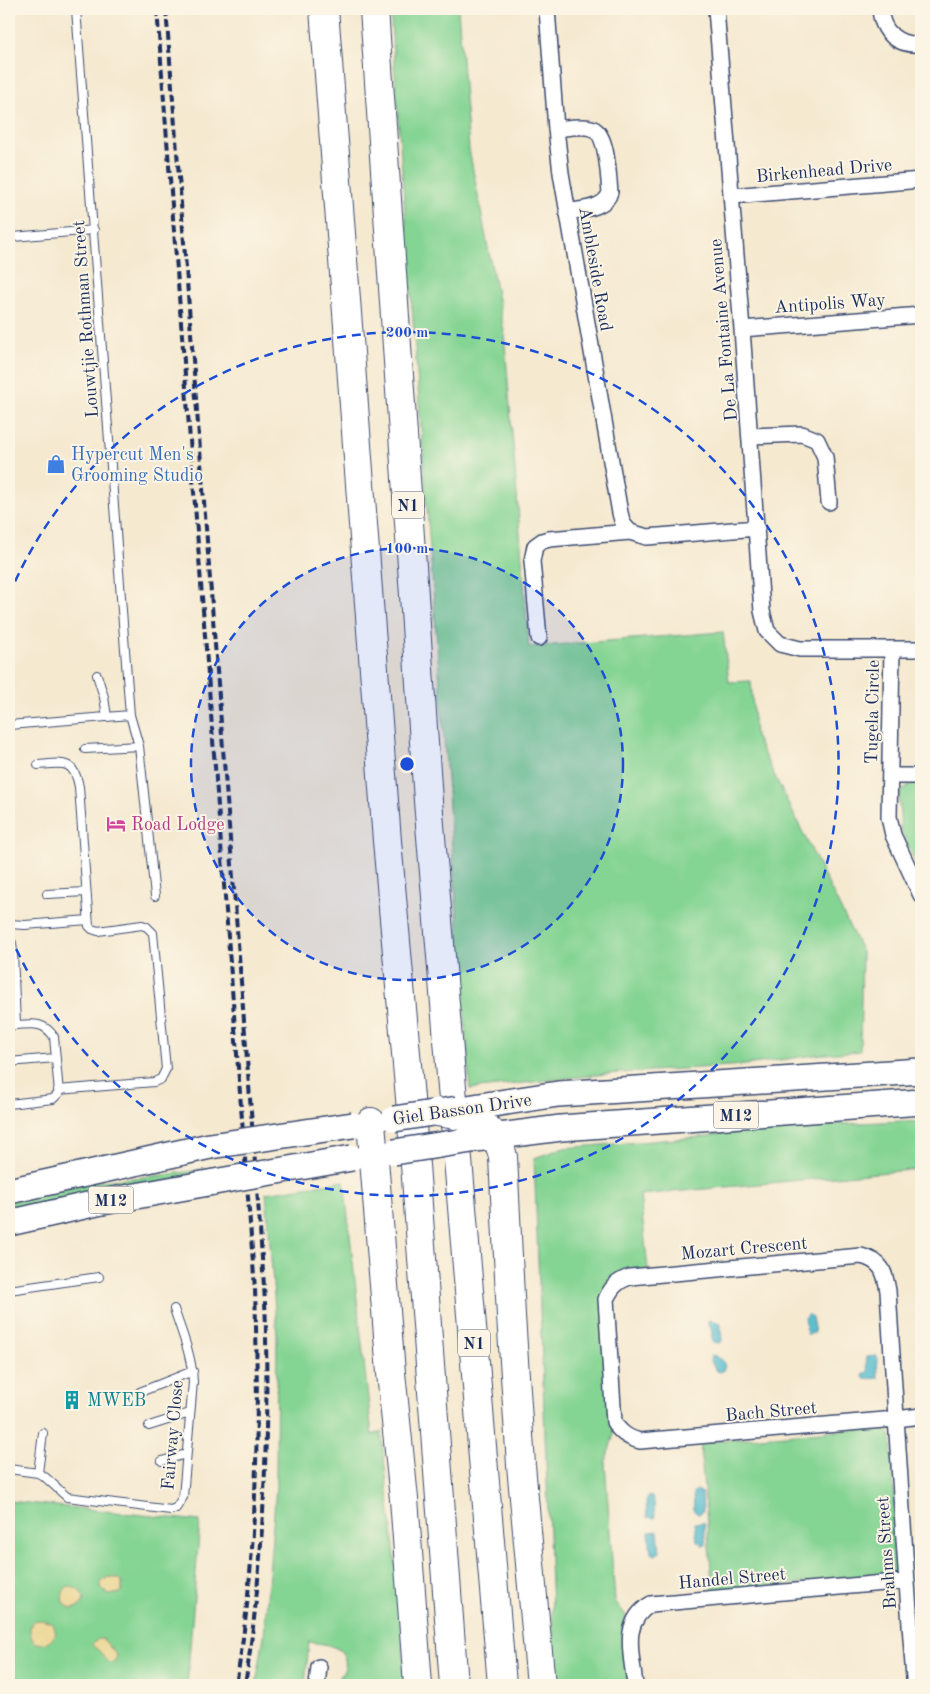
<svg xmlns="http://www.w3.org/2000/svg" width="930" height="1694" viewBox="0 0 930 1694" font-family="'Old Standard TT',serif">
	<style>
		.green { fill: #84d493; stroke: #508278 }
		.sand { fill: #eeda9e; stroke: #84847e }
		.water { fill: #52bcce; stroke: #367696 }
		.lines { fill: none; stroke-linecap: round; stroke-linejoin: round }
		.lane-casing { stroke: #3c4b6f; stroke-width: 10 }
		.street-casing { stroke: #3c4b6f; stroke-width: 18 }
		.primary-casing { stroke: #3c4b6f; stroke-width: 28 }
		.highway-casing { stroke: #3c4b6f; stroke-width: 30 }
		.lane { stroke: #fff; stroke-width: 8 }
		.street { stroke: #fff; stroke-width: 15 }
		.primary { stroke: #fff; stroke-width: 25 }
		.highway { stroke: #fff; stroke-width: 28 }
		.rail { stroke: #1b2f5e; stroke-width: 4; stroke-dasharray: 8 4; stroke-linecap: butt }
		.primary-bridge-casing { stroke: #3c4b6f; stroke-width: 28; stroke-linecap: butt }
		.highway-bridge-casing { stroke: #3c4b6f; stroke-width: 30; stroke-linecap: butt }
		.primary-bridge { stroke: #fff; stroke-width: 25 }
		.highway-bridge { stroke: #fff; stroke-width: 28 }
		.ring { fill: none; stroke: #1d4ed8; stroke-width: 2.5; stroke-dasharray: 9 6 }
		.labels { text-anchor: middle; stroke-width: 4; stroke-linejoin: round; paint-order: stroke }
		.shield { fill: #fcf5e5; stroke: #5e6a86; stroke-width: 1 }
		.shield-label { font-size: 16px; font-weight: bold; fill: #1b2f5e }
		.street-label { font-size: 18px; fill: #1b2f5e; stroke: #fcf5e5 }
		.shop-label { font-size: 18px; fill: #366cbe; stroke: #fcf5e5; text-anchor: start }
		.hotel-label { font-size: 18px; fill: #b23c85; stroke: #fcf5e5; text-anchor: start }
		.culture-label { font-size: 18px; fill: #0d838f; stroke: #fcf5e5; text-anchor: start }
		.centre { fill: #1d4ed8; stroke: #fcf5e5; stroke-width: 2.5 }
		.ring-label { font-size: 15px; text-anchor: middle; font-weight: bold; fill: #1d4ed8; stroke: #fcf5e5; stroke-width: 4; stroke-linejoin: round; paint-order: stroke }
	</style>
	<rect width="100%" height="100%" fill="#fcf5e5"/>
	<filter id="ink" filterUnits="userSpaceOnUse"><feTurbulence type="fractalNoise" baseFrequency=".02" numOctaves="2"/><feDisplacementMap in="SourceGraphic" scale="10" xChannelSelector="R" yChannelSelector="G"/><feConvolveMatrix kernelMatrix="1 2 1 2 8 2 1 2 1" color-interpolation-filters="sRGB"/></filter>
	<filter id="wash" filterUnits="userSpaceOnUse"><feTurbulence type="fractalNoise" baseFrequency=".0096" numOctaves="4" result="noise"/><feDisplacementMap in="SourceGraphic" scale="20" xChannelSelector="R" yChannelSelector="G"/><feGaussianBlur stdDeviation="1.12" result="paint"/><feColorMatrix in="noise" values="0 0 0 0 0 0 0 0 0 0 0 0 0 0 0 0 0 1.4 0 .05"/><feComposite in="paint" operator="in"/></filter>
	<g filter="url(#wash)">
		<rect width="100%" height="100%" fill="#f5e9d0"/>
		<!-- green -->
		<path class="green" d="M390,9H458L469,149L504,331L529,647L723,632L729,682L751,681L755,736L862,952L860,1051L815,1055L745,1065L605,1074L470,1089Z
			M921,782V874L901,831L899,800L900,794L908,785Z
			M902,1121L921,1122V1169L640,1195L648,1269L605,1287L614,1434L605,1463L615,1601L627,1617L625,1633L630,1685H555L534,1158L564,1148L701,1137L760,1128Z
			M211,1168L212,1172L9,1212V1199L93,1182L164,1175Z
			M344,1181L372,1435L381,1432L400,1602L406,1685H335C337,1680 343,1674 345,1668C349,1645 324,1644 309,1642L305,1685H256L264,1636L276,1487L277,1335L266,1193Z
			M882,1427L889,1433L891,1438L898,1567L893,1574L889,1575L713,1592L700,1442Z
			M9,1501L200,1521L187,1685H9Z"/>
		<!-- sand -->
		<path class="sand" d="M108,1577L117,1578L122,1582V1591L120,1593L109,1595L100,1588L101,1582Z
			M69,1586L79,1590L84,1597C84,1605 78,1608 71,1609L63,1603C62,1596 62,1589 69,1586Z
			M42,1620L53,1624L56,1633C51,1643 45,1646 34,1642C30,1635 28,1629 33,1621Z
			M98,1639H103L117,1656L114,1662L109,1663C104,1659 103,1656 100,1652C98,1649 95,1648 92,1645Z"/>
		<!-- water -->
		<path class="water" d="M808,1314L812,1317L815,1333L807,1334L805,1317Z
			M711,1320L720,1323L721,1326C720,1331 723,1335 722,1341L719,1343L713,1342C710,1334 714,1332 708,1323L709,1321Z
			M711,1356H717L723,1362L725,1366L723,1371L719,1372L716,1370L710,1360Z
			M877,1356L878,1378L864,1379L863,1373H868L866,1357Z
			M696,1490L702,1493L703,1511L699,1514L694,1511L693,1493Z
			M649,1495L652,1496L654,1502L655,1518L647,1517L646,1502Z
			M704,1522L706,1545H702L701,1542L697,1541L695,1523Z
			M658,1531L660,1552L655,1555L651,1553L649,1532Z"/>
	</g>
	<g filter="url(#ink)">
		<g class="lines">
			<!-- lane casing -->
			<g class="lane-casing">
				<path id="lane" d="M76,9L130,715L139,746L155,896
					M13,237L94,230
					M97,675L104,697L107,717
					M9,725L130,715
					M85,749L139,746
					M38,765C63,763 74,759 79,787L89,926L92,929L98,931L142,925L147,927L153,933L166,1069L161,1079L154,1082L58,1090
					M47,894L86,892
					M9,924L25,925L88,920
					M9,939L12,943L13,952L16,1025L9,1026
					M9,1062L55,1058
					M9,1104L53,1099L59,1093L54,1037C44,1021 32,1024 16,1025
					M9,1290L99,1277
					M140,1392L193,1371
					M149,1426L190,1413
					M162,1461L186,1454
					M9,1469L38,1473L45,1477L67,1497L171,1510L176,1508L183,1497L193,1382C192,1356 182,1333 174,1309
					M38,1473L43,1433"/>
			</g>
			<!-- street casing -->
			<g class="street-casing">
				<path id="street" d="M547,9L556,129L561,173L620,513L623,524L630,532
					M716,9L742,329L762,611L767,631L780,644L800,649H921
					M880,9C882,33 898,46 921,44
					M556,129C567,128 581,125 591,128C608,132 608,176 610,192C606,209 581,209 567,212
					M731,196L921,180
					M742,329L921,315
					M750,436L802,434L817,440L825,457L829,502
					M539,638L532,561L535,546L542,541L549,539L630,532L647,537L757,528
					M892,649L889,817L893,835L921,895
					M890,776H921
					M317,1685L319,1667
					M635,1685C632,1655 620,1622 651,1604L906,1581
					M914,1685V1678C904,1549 896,1420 888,1291C885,1272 882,1261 861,1256L630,1277C617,1281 612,1287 606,1299L614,1422C620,1433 628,1438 640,1441L896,1419L921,1416"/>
			</g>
			<!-- primary casing -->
			<g class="primary-casing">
				<path id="primary" d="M467,1108L558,1094L921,1071
					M475,1139L561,1128L921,1102
					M9,1191L210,1146
					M9,1223L97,1203L214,1182"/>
			</g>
			<!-- highway casing -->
			<g class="highway-casing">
				<path id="highway" d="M324,9L387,841L410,1098L454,1685
					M374,9L428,801L502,1685
					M467,1117C487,1124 499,1136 503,1157L511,1316L521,1465L541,1685
					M371,1122L391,1373L404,1499L418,1685"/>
			</g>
			<!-- lane -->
			<use href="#lane" class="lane"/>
			<!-- street -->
			<use href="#street" class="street"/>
			<!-- primary -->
			<use href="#primary" class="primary"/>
			<!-- highway -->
			<use href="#highway" class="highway"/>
			<!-- rail -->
			<path class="rail" d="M157,9L255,1289C259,1422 258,1554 236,1685
				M166,9L260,1228C262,1264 266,1301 266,1337C268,1454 263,1570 245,1685"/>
			<!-- primary-bridge casing -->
			<g class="primary-bridge-casing">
				<path id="primary-bridge" d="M394,1119L458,1109
					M210,1146L353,1125
					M394,1152L472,1140
					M214,1182L352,1158"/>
			</g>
			<!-- highway-bridge casing -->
			<g class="highway-bridge-casing">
				<path id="highway-bridge" d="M437,1112L467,1117"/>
			</g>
			<!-- primary-bridge -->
			<use href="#primary-bridge" class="primary-bridge"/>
			<!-- highway-bridge -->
			<use href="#highway-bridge" class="highway-bridge"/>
		</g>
	</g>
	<!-- distance rings -->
	<circle cx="407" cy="764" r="216" fill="#1d4ed8" fill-opacity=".12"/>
	<g class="ring">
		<circle cx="407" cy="764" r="216"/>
		<path d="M9 595A432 432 0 1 1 9 933"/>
	</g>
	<!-- icons -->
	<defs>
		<g id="shop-bare" transform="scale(1.5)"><path d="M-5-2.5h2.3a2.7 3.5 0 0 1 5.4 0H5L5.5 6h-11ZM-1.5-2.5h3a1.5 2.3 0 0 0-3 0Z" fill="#3f7fe0" stroke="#fcf5e5" stroke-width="2.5" paint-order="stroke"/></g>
		<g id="hotel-bare" transform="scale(1.5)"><path d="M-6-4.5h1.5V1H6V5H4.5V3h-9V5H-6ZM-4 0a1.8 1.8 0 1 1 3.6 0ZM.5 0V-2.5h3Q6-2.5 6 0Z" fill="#d1479c" stroke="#fcf5e5" stroke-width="2.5" paint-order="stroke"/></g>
		<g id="building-bare" transform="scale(1.5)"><path d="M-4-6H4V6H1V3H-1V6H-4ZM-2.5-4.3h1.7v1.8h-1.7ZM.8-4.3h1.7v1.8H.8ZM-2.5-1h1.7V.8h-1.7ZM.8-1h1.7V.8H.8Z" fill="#0f9aa8" stroke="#fcf5e5" stroke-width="2.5" paint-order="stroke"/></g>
	</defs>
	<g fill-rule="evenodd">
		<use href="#shop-bare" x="56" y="464"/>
		<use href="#hotel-bare" x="116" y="824"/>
		<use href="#building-bare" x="72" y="1400"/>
	</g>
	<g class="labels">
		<!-- shield labels -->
		<g class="shield">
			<rect x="392" y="491.5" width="32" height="27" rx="4"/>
			<rect x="713.5" y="1101.5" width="45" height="27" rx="4"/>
			<rect x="88.5" y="1186.5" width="45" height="27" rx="4"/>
			<rect x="458" y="1329.5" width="32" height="27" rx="4"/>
		</g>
		<g class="shield-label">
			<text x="408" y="511">N1</text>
			<text x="736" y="1121">M12</text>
			<text x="111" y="1206">M12</text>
			<text x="474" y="1349">N1</text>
		</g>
		<!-- street labels -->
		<g class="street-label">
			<text transform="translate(824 170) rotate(-5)" y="6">Birkenhead Drive</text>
			<text transform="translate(596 269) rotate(80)" y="6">Ambleside Road</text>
			<text transform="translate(830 303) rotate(-4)" y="6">Antipolis Way</text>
			<text transform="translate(85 319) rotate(-94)" y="6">Louwtjie Rothman Street</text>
			<text transform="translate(723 330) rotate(-95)" y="6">De La Fontaine Avenue</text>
			<text transform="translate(872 712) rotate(-89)" y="6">Tugela Circle</text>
			<text transform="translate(462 1109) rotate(-8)" y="6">Giel Basson Drive</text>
			<text transform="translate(744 1248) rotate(-5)" y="6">Mozart Crescent</text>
			<text transform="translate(771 1411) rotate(-5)" y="6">Bach Street</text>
			<text transform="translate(172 1435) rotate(-85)" y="6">Fairway Close</text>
			<text transform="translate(886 1553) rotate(-94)" y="6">Brahms Street</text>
			<text transform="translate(732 1578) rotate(-5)" y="6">Handel Street</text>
		</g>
		<!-- shop labels -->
		<g class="shop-label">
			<text x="71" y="460">Hypercut Men's<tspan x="71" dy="21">Grooming Studio</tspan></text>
		</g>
		<!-- hotel labels -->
		<g class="hotel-label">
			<text x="131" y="830">Road Lodge</text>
		</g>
		<!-- culture labels -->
		<g class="culture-label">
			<text x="87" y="1406">MWEB</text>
		</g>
	</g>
	<circle cx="407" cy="764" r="8" class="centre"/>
	<g class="ring-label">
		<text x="407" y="337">200 m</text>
		<text x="407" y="553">100 m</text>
	</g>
	<!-- margin -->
	<rect width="930" height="1694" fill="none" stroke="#fcf5e5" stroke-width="30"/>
</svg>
